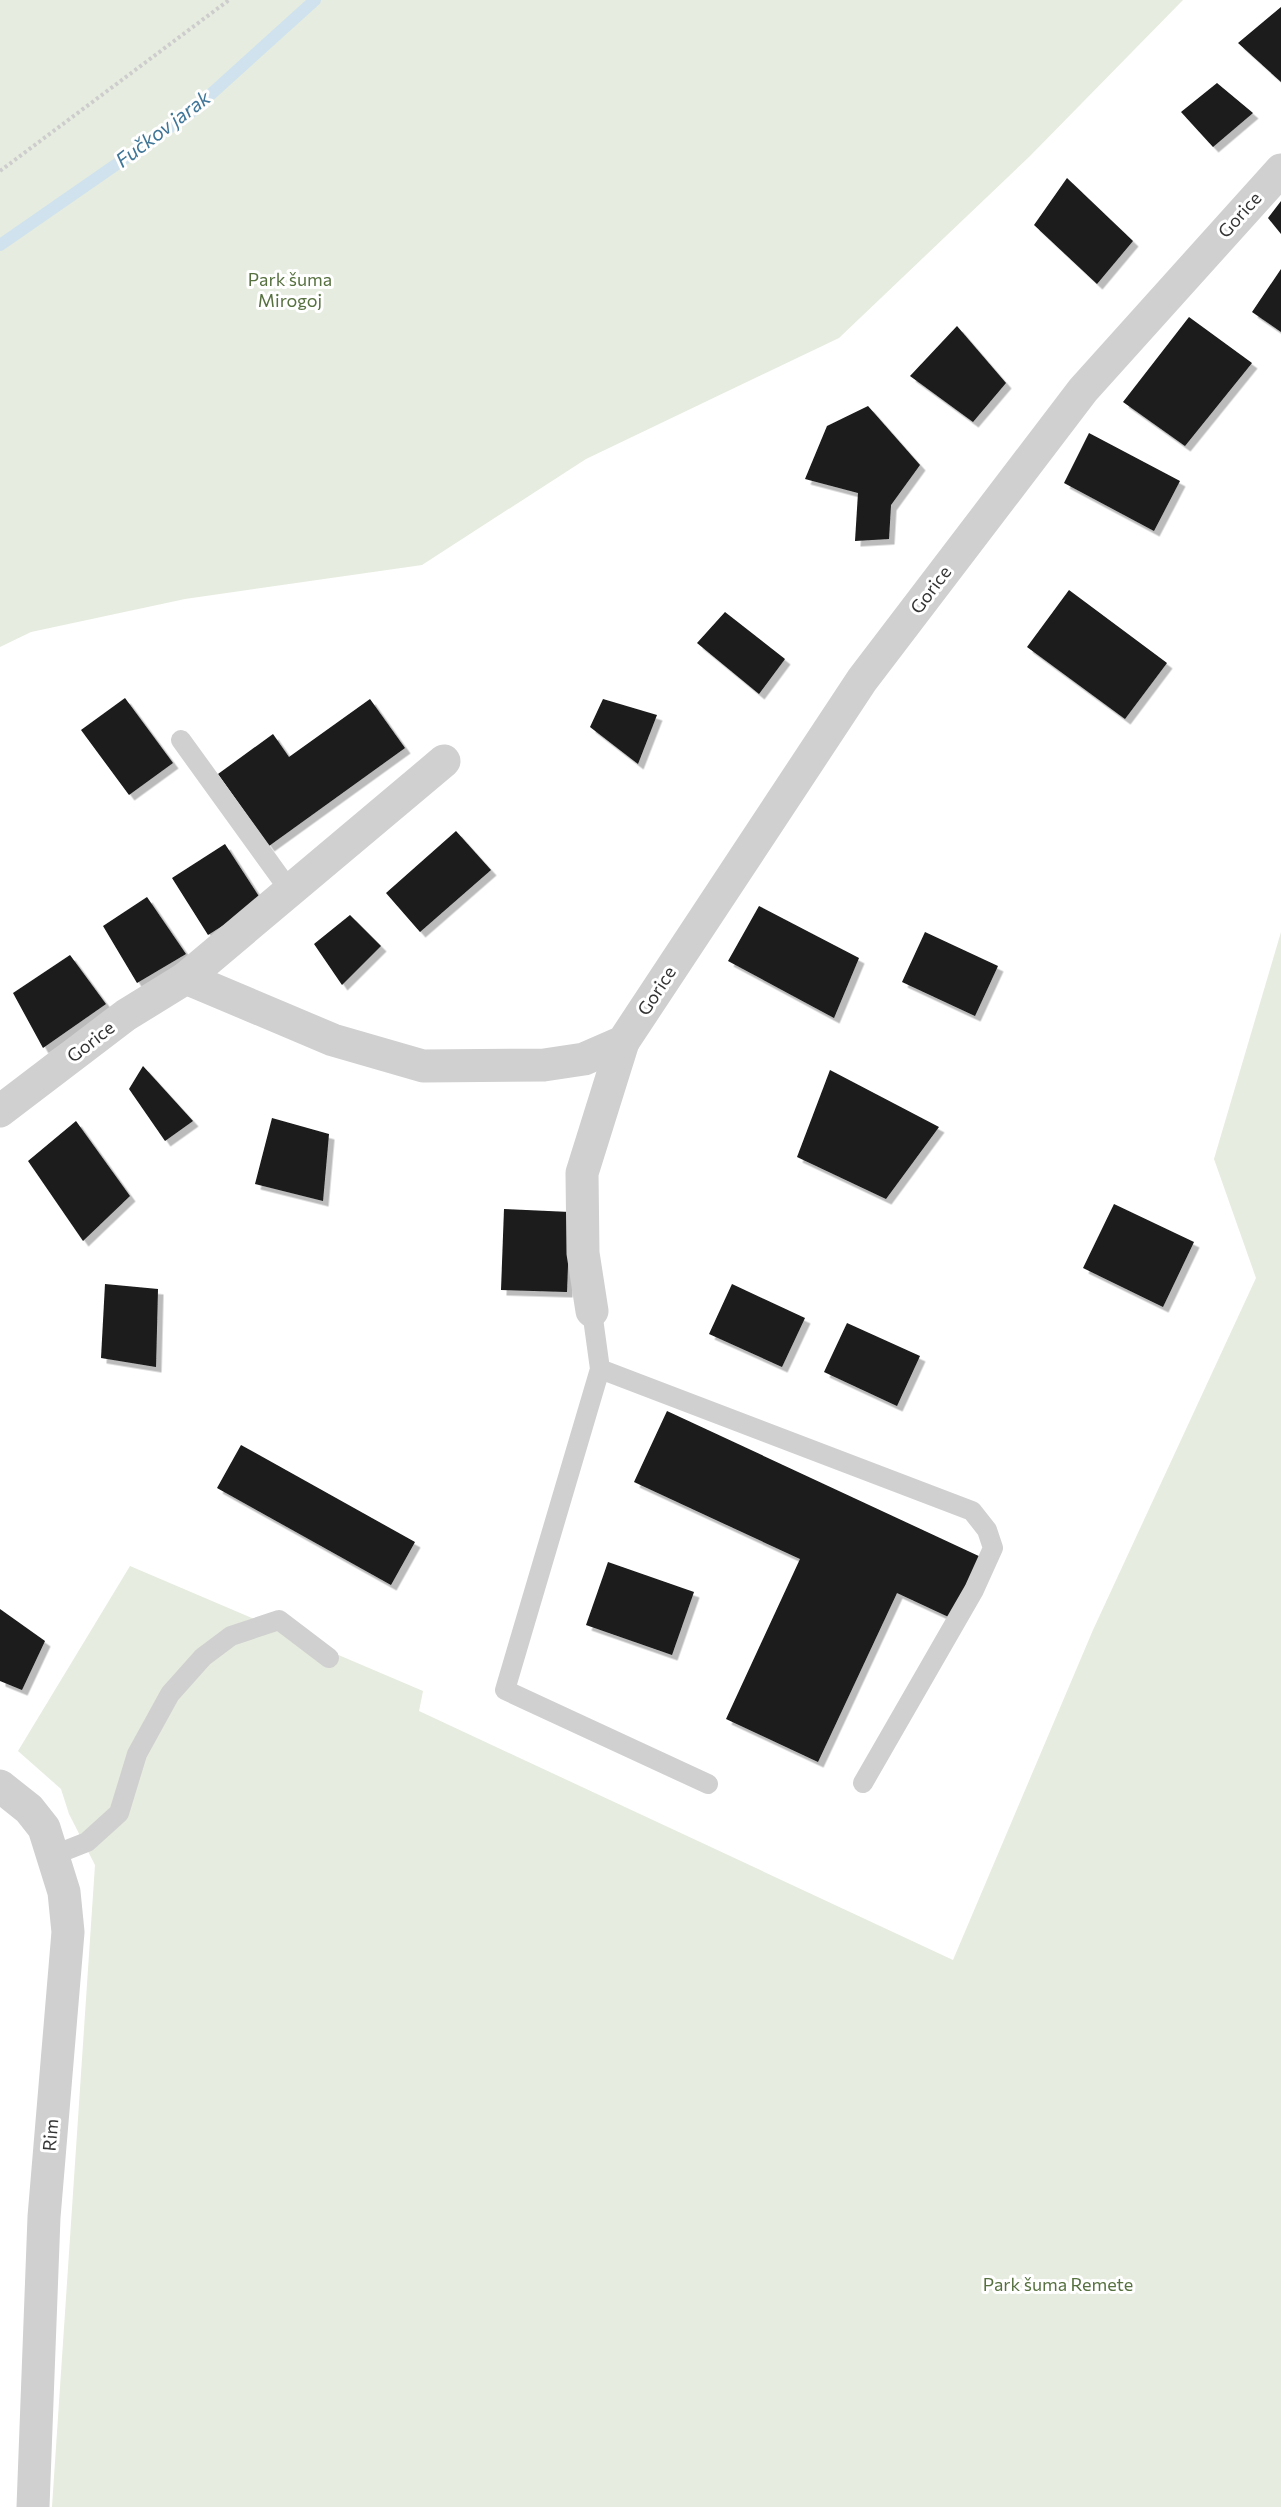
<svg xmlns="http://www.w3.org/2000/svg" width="1281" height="2507" viewBox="0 0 1281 2507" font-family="Commissioner,sans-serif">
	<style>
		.green { fill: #e6ecdf }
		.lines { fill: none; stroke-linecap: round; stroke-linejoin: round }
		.stream { stroke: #cfe2ee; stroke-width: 12 }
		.building { fill: #1a1a1a; filter: url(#shadow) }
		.path { stroke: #cdcdcd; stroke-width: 4; stroke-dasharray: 3 3; stroke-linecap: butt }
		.service { stroke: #d0d0d0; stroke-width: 20 }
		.minor { stroke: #d0d0d0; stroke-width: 33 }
		.tertiary { stroke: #d0d0d0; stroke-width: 33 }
		.labels { text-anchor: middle; stroke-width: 6; stroke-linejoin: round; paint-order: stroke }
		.street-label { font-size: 18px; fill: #333; stroke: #fff }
		.park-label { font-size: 18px; fill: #56703f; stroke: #fff }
		.water-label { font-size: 20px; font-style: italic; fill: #3f7597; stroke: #fff }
	</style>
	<defs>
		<filter id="shadow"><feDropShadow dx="5.5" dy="5.5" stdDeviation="0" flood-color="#0004"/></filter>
	</defs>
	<rect width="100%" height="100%" fill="#fff"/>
	<!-- green -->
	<path class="green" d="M0,0H1183L1030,156L839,338L586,459L422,565L185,599L31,632L0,647Z
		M1281,932V2507H52L95,1865L69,1814L61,1789L18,1751L130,1566L423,1691L419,1711L953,1960L1093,1630L1256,1278L1214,1159Z"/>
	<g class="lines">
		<!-- stream -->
		<path class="stream" d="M0,245L189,114L315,0"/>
	</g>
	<!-- building -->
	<path class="building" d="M1281,7V82L1238,43Z
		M1217,83L1253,113L1213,147L1181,112Z
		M1067,178L1133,241L1097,284L1034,225Z
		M1281,201V234L1268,218Z
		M1281,269V332L1252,312Z
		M1189,317L1252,363L1185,446L1123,402Z
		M957,326L1006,383L973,422L910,376Z
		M868,406L920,465L891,505L889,539L855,541L858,493L805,479L827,426Z
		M1089,433L1180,481L1154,531L1064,483Z
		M1069,590L1167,663L1125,719L1027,647Z
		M725,612L785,659L759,694L697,643Z
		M125,698L173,763L129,795L81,730Z
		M370,699L405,748L269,846L218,774L273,734L289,757Z
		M603,699L657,715L638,764L590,727Z
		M456,831L491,870L420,932L386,893Z
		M225,844L262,901L208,935L172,878Z
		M147,897L186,954L137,983L103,926Z
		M759,906L859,958L834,1018L728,961Z
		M350,915L381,946L342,985L314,944Z
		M925,932L998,966L975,1016L902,982Z
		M70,955L106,1004L43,1048L13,993Z
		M143,1066L193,1121L165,1141L129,1089Z
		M830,1070L939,1127L886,1199L797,1157Z
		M272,1118L329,1134L323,1201L255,1184Z
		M76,1121L130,1196L83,1241L28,1161Z
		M1114,1204L1194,1242L1163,1307L1083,1268Z
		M504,1209L570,1212L567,1292L501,1290Z
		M105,1284L158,1289L156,1367L101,1358Z
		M732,1284L805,1318L782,1367L709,1334Z
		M847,1323L920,1356L897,1406L824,1372Z
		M667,1411L983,1558L955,1620L897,1593L818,1762L726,1719L800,1559L634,1482Z
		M241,1445L415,1542L391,1585L217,1488Z
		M608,1562L694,1592L672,1655L586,1625Z
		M0,1609L45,1641L22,1690L0,1681Z"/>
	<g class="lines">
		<!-- path -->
		<path class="path" d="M0,171L229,0"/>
		<!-- service -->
		<path class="service" d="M181,740L290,891
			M592,1311L600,1369L505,1690L708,1784
			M600,1369L972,1511L987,1530L993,1548L974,1590L863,1783
			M54,1855L87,1842L119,1813L137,1754L170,1694L203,1657L231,1636L279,1620L329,1658"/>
		<!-- minor -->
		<path class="minor" d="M186,978L444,761
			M592,1311L583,1253L582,1173L623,1042"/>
		<!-- tertiary -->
		<path class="tertiary" d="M0,1111L126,1015L186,978L333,1040L423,1066L544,1065L584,1059L623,1042L862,680L1083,390L1281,170
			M0,1786L29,1809L44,1828L64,1892L68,1932L44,2217L33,2507"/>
	</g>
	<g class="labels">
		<!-- street labels -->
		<g class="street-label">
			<text transform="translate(1240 215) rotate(-48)" y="6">Gorice</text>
			<text transform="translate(931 590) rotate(-53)" y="6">Gorice</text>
			<text transform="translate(657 991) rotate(-57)" y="6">Gorice</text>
			<text transform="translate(91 1042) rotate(-38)" y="6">Gorice</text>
			<text transform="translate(51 2135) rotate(-85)" y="6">Rim</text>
		</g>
		<!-- park labels -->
		<g class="park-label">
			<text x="290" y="286">Park šuma<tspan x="290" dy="21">Mirogoj</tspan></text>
			<text x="1058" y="2291">Park šuma Remete</text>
		</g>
		<!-- water labels -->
		<g class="water-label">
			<text transform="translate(163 129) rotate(-37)" y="7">Fučkov jarak</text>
		</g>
	</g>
</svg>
